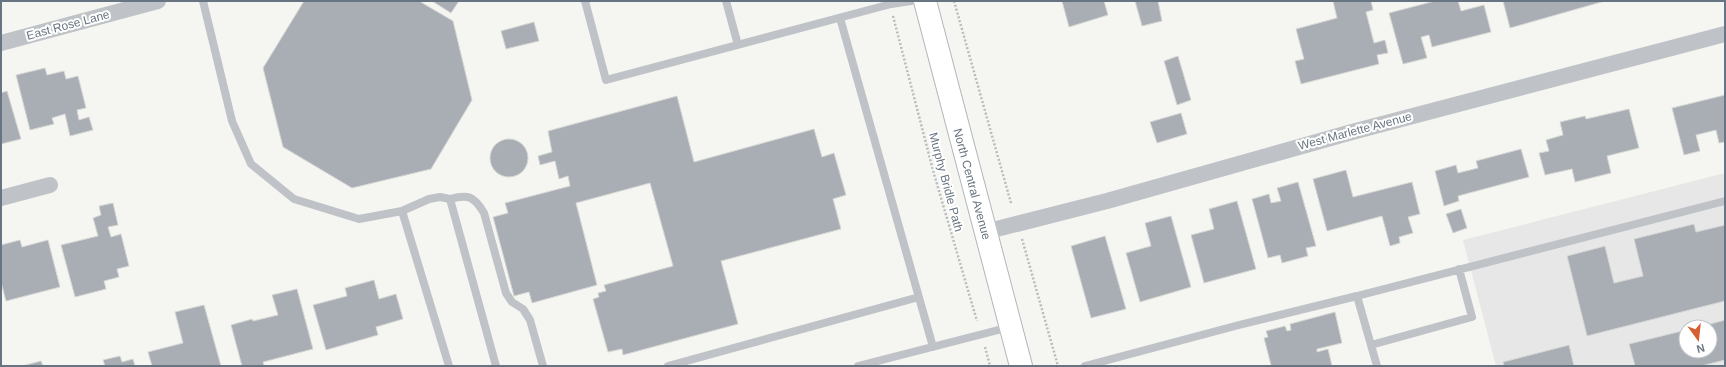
<svg xmlns="http://www.w3.org/2000/svg" width="1726" height="367" viewBox="0 0 1726 367" font-family="Arial,sans-serif">
	<style>
		.built { fill: #e6e7e6; fill-rule: evenodd }
		.building { fill: #a8aeb4; stroke: #d7d7d5 }
		.lines { fill: none; stroke-linecap: round; stroke-linejoin: round }
		.secondary-casing { stroke: #b2b6ba; stroke-width: 24 }
		.path { stroke: #b9bbbe; stroke-width: 2.5; stroke-dasharray: 2 2; stroke-linecap: butt }
		.lane { stroke: #bfc2c6; stroke-width: 8 }
		.street { stroke: #bfc2c6; stroke-width: 16 }
		.secondary { stroke: #fff; stroke-width: 22 }
		.labels { text-anchor: middle; stroke-width: 4; stroke-linejoin: round; paint-order: stroke }
		.street-label { font-size: 12px; fill: #677481; stroke: #fff }
	</style>
	<rect width="100%" height="100%" fill="#f5f6f2"/>
	<!-- built -->
	<path class="built" d="M1725,173V366H1496L1463,240ZM1686,327H1710V351H1686Z"/>
	<!-- building -->
	<path class="building" d="M304,1H419L453,21L472,100L431,169L352,188L283,147L263,68Z
		M432,1H459L451,13Z
		M1062,1H1104L1108,15L1069,27Z
		M1135,1H1158L1162,21L1142,26Z
		M1333,1H1371L1373,10L1366,12L1374,43L1385,40L1388,53L1377,55L1379,64L1301,84L1295,61L1304,59L1296,29L1337,18Z
		M1435,1H1458L1461,11L1484,5L1491,32L1432,47L1429,35L1421,37L1427,58L1403,64L1389,13Z
		M1503,1H1605L1510,28Z
		M534,22L539,41L506,49L501,31Z
		M1178,56L1191,100L1177,105L1164,61Z
		M45,68L47,75L64,71L66,79L78,76L86,108L77,110L79,120L89,117L93,130L70,136L65,114L52,118L54,124L30,130L16,75Z
		M7,91L21,139L1,144V93Z
		M1725,95V142L1719,143L1716,130L1696,135L1700,151L1684,155L1672,108Z
		M677,96L694,162L814,129L822,157L834,153L846,195L833,199L841,229L721,261L738,324L623,355L622,349L608,352L593,299L599,297L598,293L606,291L604,285L673,266L650,183L576,203L597,285L532,303L529,292L514,296L493,217L508,213L505,203L570,186L568,176L559,179L555,161L540,165L538,156L552,152L548,131Z
		M1629,109L1639,148L1607,156L1611,173L1575,182L1572,169L1545,175L1539,153L1549,151L1546,140L1563,135L1560,122L1585,116L1586,119Z
		M1181,113L1187,134L1157,143L1150,122Z
		M490 158a19 19 0 1 1 38 0a19 19 0 1 1-38 0Z
		M1521,149L1529,177L1458,196L1459,201L1444,206L1435,171L1456,165L1458,173L1478,168L1476,161Z
		M1346,170L1353,197L1412,182L1420,214L1408,217L1413,233L1399,237L1400,243L1390,246L1382,216L1327,231L1313,179Z
		M1298,182L1316,246L1306,248L1308,256L1282,263L1280,255L1268,258L1252,199L1269,194L1271,203L1281,201L1277,188Z
		M1237,201L1256,269L1204,283L1191,235L1214,229L1209,209Z
		M113,203L118,225L108,227L111,237L121,234L129,266L117,269L119,277L104,281L106,289L75,297L61,245L98,236L93,218L101,215L99,206Z
		M1461,209L1467,228L1453,233L1446,214Z
		M1171,216L1191,287L1140,302L1126,253L1151,246L1145,223Z
		M1694,224L1696,232L1725,225V301L1587,336L1567,256L1605,246L1614,283L1643,276L1634,239Z
		M1105,236L1126,309L1091,318L1071,246Z
		M20,240L22,247L48,240L60,287L6,301L1,282V245Z
		M374,280L379,299L396,294L403,319L376,327L378,335L326,350L313,305L347,296L345,288Z
		M297,289L313,349L263,362L264,365L260,366H242L231,325L252,319L253,321L278,315L272,295Z
		M204,305L221,366H152L148,352L183,343L175,312Z
		M1335,312L1342,343L1317,349V352L1328,349L1332,366H1270L1271,365L1264,338L1268,337L1266,331L1285,326L1287,331L1291,330L1290,324Z
		M1725,320V360L1701,366H1635L1629,344L1686,330V351H1710V327H1699Z
		M1569,345L1574,366H1504L1503,362Z
		M120,356L122,362L133,359L135,366H105L103,360Z
		M41,361L43,366H22Z"/>
	<g class="lines">
		<!-- secondary casing -->
		<g class="secondary-casing">
			<path id="secondary" d="M925,1L1021,366"/>
		</g>
		<!-- path -->
		<path class="path" d="M954,1L1011,203
			M893,16L934,174L977,321
			M1022,239L1058,366
			M985,347L990,366"/>
		<!-- lane -->
		<path class="lane" d="M203,1L232,121L251,164L294,199L359,219L402,211L429,199L440,197L450,199L496,366
			M585,1L606,80L891,4L911,1
			M726,1L738,45
			M840,18L933,347
			M450,199C468,194 474,196 484,213L506,293L512,302L523,309L530,320L543,366
			M402,211L449,366
			M1357,296L1725,201
			M1371,345L1472,317L1459,269
			M668,366L919,297
			M858,366L1010,327
			M1085,366L1239,325L1357,296L1377,366"/>
		<!-- street -->
		<path class="street" d="M1,43L158,1
			M1,198L50,185
			M985,232L1107,201L1352,132L1725,34"/>
		<!-- secondary -->
		<use href="#secondary" class="secondary"/>
	</g>
	<g class="labels">
		<!-- street labels -->
		<g class="street-label">
			<text transform="translate(68 25) rotate(-15)" y="4">East Rose Lane</text>
			<text transform="translate(1355 131) rotate(-15)" y="4">West Marlette Avenue</text>
			<text transform="translate(946 182) rotate(75)" y="4">Murphy Bridle Path</text>
			<text transform="translate(972 184) rotate(75)" y="4">North Central Avenue</text>
		</g>
	</g>
	<!-- border -->
	<rect width="1726" height="367" fill="none" stroke="#677481" stroke-width="4"/>
	<!-- north arrow -->
	<g transform="translate(1698 339) rotate(165)"><circle r="19" fill="#ffffff" stroke="#c2c7cd"/>
	<path d="M0-3L7 15L0 10L-7 15Z" fill="#d55f33"/>
	<text y="-6" font-size="11" font-weight="bold" text-anchor="middle" fill="#677481">N</text>
	</g>
</svg>
